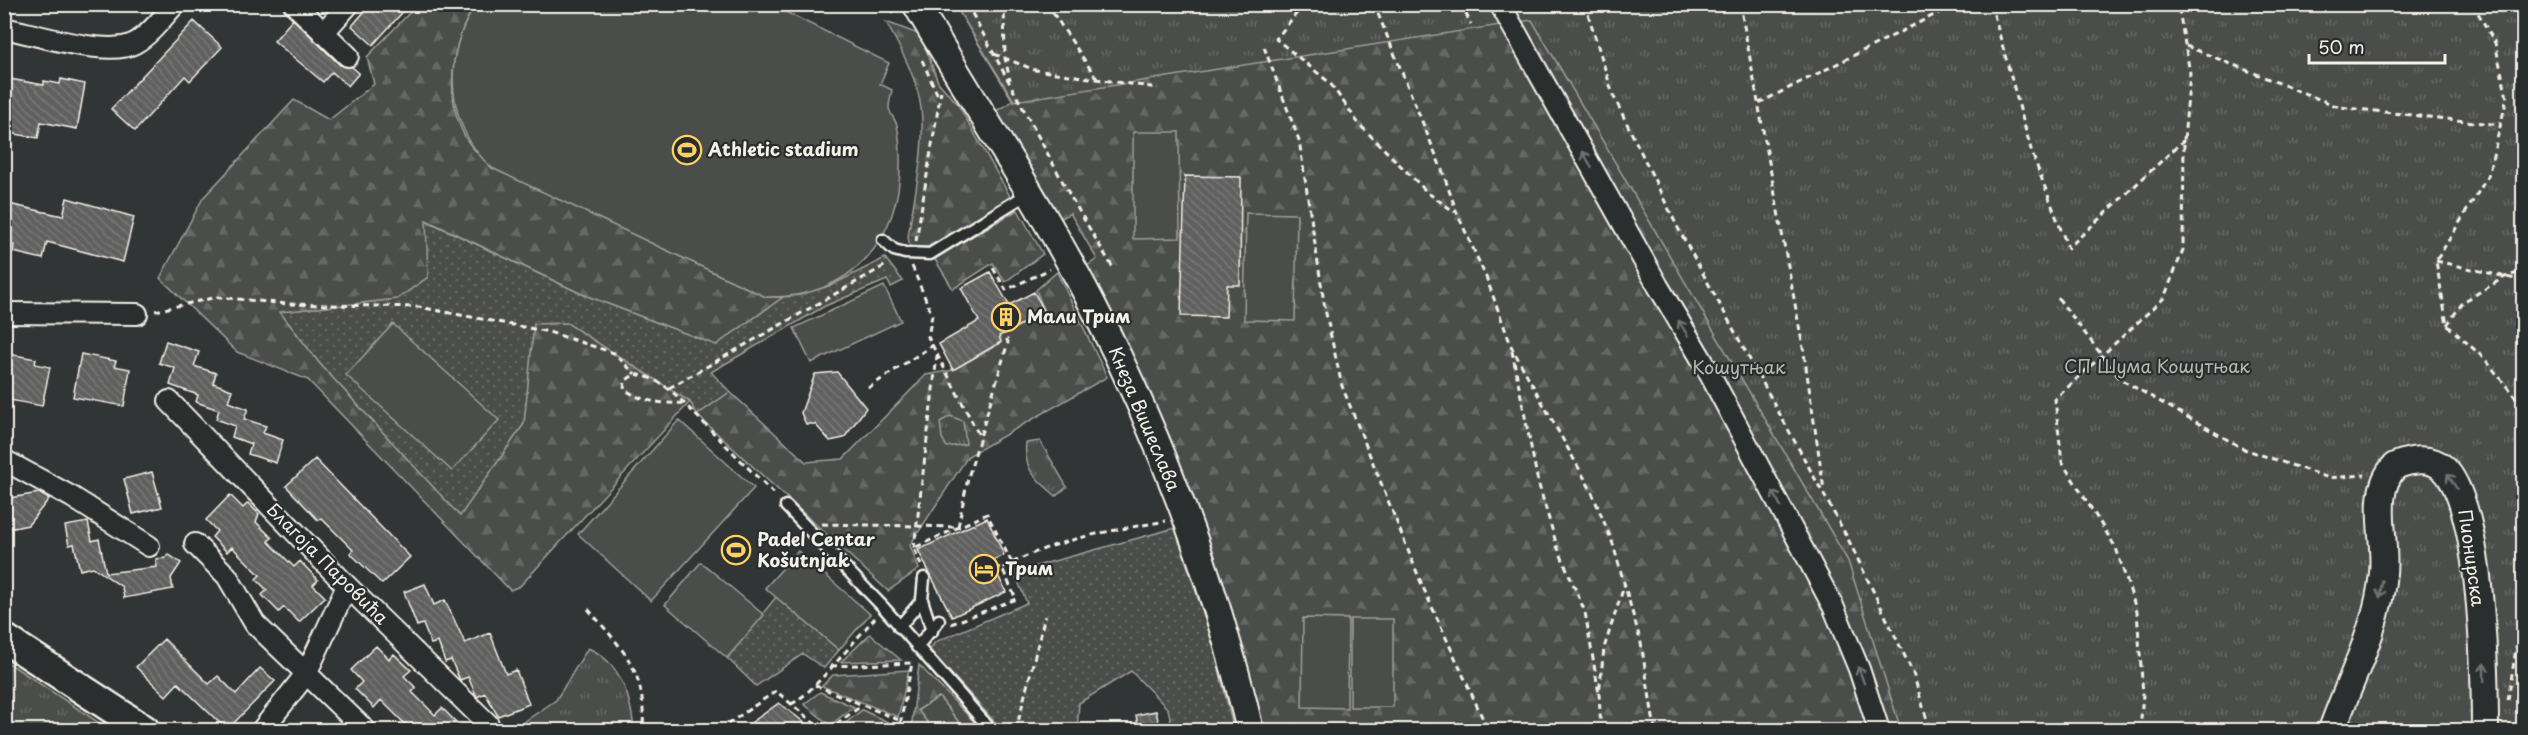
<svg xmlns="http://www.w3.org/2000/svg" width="2528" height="735" viewBox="0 0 2528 735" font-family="'Playpen Sans',sans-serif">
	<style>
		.grass { fill: url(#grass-dots); stroke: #a09f9a; stroke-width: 1.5 }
		.forest { fill: url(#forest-firs); stroke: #a09f9a; stroke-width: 1.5 }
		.park { fill: url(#park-tufts); stroke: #a09f9a; stroke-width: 1.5 }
		.pitch { fill: #4b4d4c; stroke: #a09f9a; stroke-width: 1.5 }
		.building { fill: url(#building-back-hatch); stroke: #f4f1e8; stroke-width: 1.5 }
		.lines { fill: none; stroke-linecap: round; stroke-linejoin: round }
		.service-casing { stroke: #f4f1e8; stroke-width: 15 }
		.minor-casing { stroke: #f4f1e8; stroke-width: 24 }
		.tertiary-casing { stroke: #f4f1e8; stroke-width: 30 }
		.secondary-casing { stroke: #f4f1e8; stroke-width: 33 }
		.path { stroke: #f4f1e8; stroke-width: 3; stroke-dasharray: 6 4.5; stroke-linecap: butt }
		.service { stroke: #2a2d2e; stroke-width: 10 }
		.minor { stroke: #2a2d2e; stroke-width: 20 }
		.tertiary { stroke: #2a2d2e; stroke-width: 26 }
		.secondary { stroke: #2a2d2e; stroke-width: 28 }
		.oneway { stroke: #71726f }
		.labels { text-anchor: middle; stroke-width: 4.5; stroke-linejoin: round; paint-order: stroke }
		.poi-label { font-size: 18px; font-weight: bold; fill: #f4f1e8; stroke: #2a2d2e; text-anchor: start }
		.park-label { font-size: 18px; fill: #b9b8b1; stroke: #2a2d2e }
		.street-label { font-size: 18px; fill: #f4f1e8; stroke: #2a2d2e }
	</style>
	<defs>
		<pattern id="grass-dots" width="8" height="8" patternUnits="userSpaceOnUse" patternTransform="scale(1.5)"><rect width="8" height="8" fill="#4b4d4c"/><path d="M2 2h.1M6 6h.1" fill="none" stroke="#666766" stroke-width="1.8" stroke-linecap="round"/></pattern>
		<pattern id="forest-firs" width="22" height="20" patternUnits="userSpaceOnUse" patternTransform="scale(1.5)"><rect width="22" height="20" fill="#4b4d4c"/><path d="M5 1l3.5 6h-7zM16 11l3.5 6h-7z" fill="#666766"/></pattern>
		<pattern id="park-tufts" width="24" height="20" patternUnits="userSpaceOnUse" patternTransform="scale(1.5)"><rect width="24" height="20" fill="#4b4d4c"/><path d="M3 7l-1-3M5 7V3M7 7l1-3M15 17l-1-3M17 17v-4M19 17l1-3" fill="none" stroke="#666766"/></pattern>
		<pattern id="building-back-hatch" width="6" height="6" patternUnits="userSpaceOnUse" patternTransform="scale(1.5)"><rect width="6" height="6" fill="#5f605f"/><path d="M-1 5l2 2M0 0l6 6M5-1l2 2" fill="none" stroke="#777776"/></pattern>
	</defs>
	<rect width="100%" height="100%" fill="#323535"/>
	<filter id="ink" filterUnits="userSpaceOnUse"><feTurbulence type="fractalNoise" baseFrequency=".0167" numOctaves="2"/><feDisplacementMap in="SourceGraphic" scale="12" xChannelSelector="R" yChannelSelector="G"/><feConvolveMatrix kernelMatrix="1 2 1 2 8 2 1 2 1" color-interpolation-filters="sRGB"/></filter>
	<g filter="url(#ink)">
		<!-- grass -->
		<path class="grass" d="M425,220L582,294L716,345L783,297L800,295L832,285L885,258L903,281L891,287L887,280L825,306L711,372L730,392L697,415L690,402L535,324L524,424L460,517L320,364L279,312L397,299L428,277Z
			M1175,528L1213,644L1233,727L1213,730H1173L1168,709L1131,671L1079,703L1077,730H1002L930,650L935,642L1027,603L1014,572Z
			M776,597L839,650L824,668L803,654L756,686L727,658Z"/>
		<!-- forest -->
		<path class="forest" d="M476,4C451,40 443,101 467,140C473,150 484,159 492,168L766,297H783L716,345L582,294L426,220L428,277L397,299L280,312L320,364L460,516L524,424L534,324L567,323L690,402L520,586L510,590L308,380L237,352L160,278L203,198L294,100L329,120L374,84L367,57L417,5Z
			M955,5H2523V730H1261L1223,579L1120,327L1087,266L1097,259L1070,213L1059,220L996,111L1013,101Z
			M886,22L921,35L938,82L957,103L1011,198L930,247H910L908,237C914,198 926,147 921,108C917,77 900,48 886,22Z
			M1018,210L1043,254L1005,282L993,263L953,289L934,258Z
			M1057,272L1107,377L968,456L910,545L919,569L888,591L697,415L730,392L806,462L843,459L926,375L953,370L1001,343L999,336L1045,312L1036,290Z
			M870,634L901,660L841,662Z
			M919,665L982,730H965L939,697L918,710L933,730H911Z
			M909,670L898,717L822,686L833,675Z
			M820,692L854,707L830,725L804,704Z
			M862,710L894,725L893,730H837Z"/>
		<!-- park -->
		<path class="park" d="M955,5H2523V730H1901L1848,561L1532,20L1014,101Z
			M950,416L963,421L966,444L947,447L942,438L940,422Z
			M1040,441L1067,487L1056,496C1037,479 1023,471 1026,443Z
			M588,648C621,662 631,698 634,730H512L556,700Z
			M4,661L10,664L110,730H14L5,724Z"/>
		<!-- pitch -->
		<path class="pitch" d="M476,5H772L889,63L880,84L892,90C891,95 889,103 889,108C890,114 895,119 897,125C899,135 900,147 900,157C903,240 850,299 766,297L492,168C446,128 441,54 476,5Z
			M1133,132H1179L1180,238L1133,239Z
			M1246,213L1297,214L1295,321L1244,320Z
			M884,286L901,321L811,363L794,328Z
			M393,324L499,420L452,471L346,375Z
			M679,420L754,488L651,601L578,534Z
			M798,551L870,614L839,650L765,588Z
			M701,562L764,615L727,658L665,605Z
			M1303,618L1348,619L1347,708L1302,707Z
			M1350,619H1393V707H1350Z
			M939,697L965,730H933L918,710Z"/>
		<!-- building -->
		<path class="building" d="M371,4H410L373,45L352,26Z
			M293,19L340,65L352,67L359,73L348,86L332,72L323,82L274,41Z
			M194,21L222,47L190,81L185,76L135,131L111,109Z
			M4,78L44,85V81L60,84L61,79L85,84L77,129L41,122L38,138L4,132Z
			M1185,176L1241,177L1240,285H1227L1226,317L1181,316Z
			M67,198L134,217L123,262L47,242L43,259L13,252L14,245L4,243V203L63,216Z
			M990,272L1009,305L1034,292L1045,312L999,336L1001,342L953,370L939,344L979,321L961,288Z
			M166,341L199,352L194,366L216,373L213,383L232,390L228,402L248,409L244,419L266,426L263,433L283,440L276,463L248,454L251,444L232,437L235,426L216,419L219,410L196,402L198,395L170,385L175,368L159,363Z
			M4,353L36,359L35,364L50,367L42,406L4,399Z
			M81,354L116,361L114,366L130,369L124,406L73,397Z
			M837,372L866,408L844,438L830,441L815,424H806L801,413L815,374Z
			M315,459L410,557L382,584L350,553L353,550L321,518L318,520L286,486Z
			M152,472L162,507L133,514L124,479Z
			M39,493L49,499L28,525L4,530V499Z
			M230,495L243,508L248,503L259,514L256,522L272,538L268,541L294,567L300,561L318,580L313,585L325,597L299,622L284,607L279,612L262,595L267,590L256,579L260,575L232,547L227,552L212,537L217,531L206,520Z
			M987,518L1004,555L991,561L1006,592L952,617L918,550Z
			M88,522L92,541L99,539L106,573L157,567L156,559L166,558L168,554L181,563L171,578L173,589L124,598L122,587L93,567L80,570L74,544L69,545L65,526Z
			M425,584L434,605L445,600L465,643L490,633L506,674L516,670L529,704L498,716L485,693L477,697L468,677L460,680L451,660L445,662L438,642L431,644L423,624L417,626L404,592Z
			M164,639L209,684L218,676L236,694L260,668L275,681L227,730L178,683L166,696L136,667Z
			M376,646L389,659L394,654L411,670L404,676L416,688L412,692L435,715L442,708L464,730H411L381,700L374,708L355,689L362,682L351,670Z
			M779,703L814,730H741Z
			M1156,711L1160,730H1139L1136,715Z"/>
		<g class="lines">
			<!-- service casing -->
			<g class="service-casing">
				<path id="service" d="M883,240L894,250L905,253L930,254L1029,193
					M786,506L884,608L991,730
					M922,600L932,631
					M899,627L922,600L924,578
					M917,647L939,620"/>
			</g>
			<!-- minor casing -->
			<g class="minor-casing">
				<path id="minor" d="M294,4L348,56
					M1500,4L1658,286L1705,365L1833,606L1859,669L1879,730
					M4,28C35,34 109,58 135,43C150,35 163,17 175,4
					M323,33L349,4
					M4,313L137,314
					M169,401L347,586L488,724
					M4,460L72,497L149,546
					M195,544L227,576L255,624L365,730
					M262,730L306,674L347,586"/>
			</g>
			<!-- tertiary casing -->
			<g class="tertiary-casing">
				<path id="tertiary" d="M916,4C974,104 1038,200 1091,302C1161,437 1215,582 1250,730
					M2332,730C2350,679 2378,628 2383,573C2387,538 2369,494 2395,466C2409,460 2430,456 2443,468C2482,502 2485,676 2485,730"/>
			</g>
			<!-- secondary casing -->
			<g class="secondary-casing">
				<path id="secondary" d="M4,638L145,730"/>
			</g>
			<!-- path -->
			<path class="path" d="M880,4L898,14
				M967,4L1072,199L1113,268
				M1004,4L1005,58L1010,80
				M1047,4L1097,79
				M1304,4L1276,39L1330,83L1359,124L1428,193L1455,212
				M1374,4L1442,170L1457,213L1486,277L1512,348L1591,490L1613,544L1641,643L1655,730
				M1461,4L1471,24
				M1585,4L1613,95L1678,228L1847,537L1913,673L1930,730
				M1740,4L1804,353L1824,490
				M1991,4L2032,153L2068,248L2184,140
				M2473,4L2495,43L2507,98L2488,176L2436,261L2447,325L2484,358L2524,408
				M2186,46L2339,107L2501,125
				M1264,47L1299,140L1325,309L1342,386L1422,585L1488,730
				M994,54L1035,70L1158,88
				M922,60L939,98
				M1759,103L1956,4
				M916,241L941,91
				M2436,261L2524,281
				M912,266L932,315L928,337L980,437
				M993,268L1006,290L1050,269
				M2058,298L2120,379L2244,449L2329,478L2365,475
				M155,311L217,297L288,304L419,307L549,332L614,353L635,374
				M2447,325L2463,302L2505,277L2524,271
				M1512,351L1538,482L1557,546L1585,612L1599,694
				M669,388L888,264
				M868,388L933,345
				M684,403C661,404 643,402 624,389L625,381L635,374C657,378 669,388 684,403L776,496
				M822,524L958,527L968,478L1008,342L1004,333
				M914,548L937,356
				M921,565L914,548L987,514L1012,563
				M994,567L1002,568
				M588,609C625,652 646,670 643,730
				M951,624L1016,599L1002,568C1058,538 1105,532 1166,521
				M831,666L912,663L899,730
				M815,685L901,721
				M2508,700L2524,598
				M791,704C812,695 856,638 875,618
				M719,730L776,691L822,730
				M828,730L861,706
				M1016,730L1045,616
				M1601,730L1599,694L1604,648L1625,583
				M2140,730L2143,694L2137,612L2116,548L2062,462L2055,399L2164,298L2183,250L2184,140L2190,73L2178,4"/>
			<!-- service -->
			<use href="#service" class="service"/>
			<!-- minor -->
			<use href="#minor" class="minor"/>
			<!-- tertiary -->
			<use href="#tertiary" class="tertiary"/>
			<!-- secondary -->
			<use href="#secondary" class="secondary"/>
		</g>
		<!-- one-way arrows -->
		<defs><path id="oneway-shaft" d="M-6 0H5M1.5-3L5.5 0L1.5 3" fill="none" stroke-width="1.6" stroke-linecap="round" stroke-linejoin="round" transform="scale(1.5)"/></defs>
		<g class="oneway">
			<use href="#oneway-shaft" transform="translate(1587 159) rotate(-120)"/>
			<use href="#oneway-shaft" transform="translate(1683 328) rotate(-121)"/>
			<use href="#oneway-shaft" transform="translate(2452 481) rotate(-122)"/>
			<use href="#oneway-shaft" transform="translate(1777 499) rotate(-118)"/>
			<use href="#oneway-shaft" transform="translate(2381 589) rotate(99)"/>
			<use href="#oneway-shaft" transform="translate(2484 672) rotate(-91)"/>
			<use href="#oneway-shaft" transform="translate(1861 675) rotate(-110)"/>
		</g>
	</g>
	<!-- icons -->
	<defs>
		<g id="stadium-ring" transform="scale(1.5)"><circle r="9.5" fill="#2a2d2e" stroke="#ffd166" stroke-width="1.5"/><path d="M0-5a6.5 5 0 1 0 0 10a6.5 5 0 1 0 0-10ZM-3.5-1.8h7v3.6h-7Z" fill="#ffd166"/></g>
		<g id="building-ring" transform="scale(1.5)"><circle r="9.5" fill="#2a2d2e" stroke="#ffd166" stroke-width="1.5"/><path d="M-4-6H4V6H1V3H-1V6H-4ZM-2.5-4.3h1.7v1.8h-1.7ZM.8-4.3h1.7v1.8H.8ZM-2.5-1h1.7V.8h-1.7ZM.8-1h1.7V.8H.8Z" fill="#ffd166"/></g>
		<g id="hotel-ring" transform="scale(1.5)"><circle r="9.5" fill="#2a2d2e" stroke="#ffd166" stroke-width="1.5"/><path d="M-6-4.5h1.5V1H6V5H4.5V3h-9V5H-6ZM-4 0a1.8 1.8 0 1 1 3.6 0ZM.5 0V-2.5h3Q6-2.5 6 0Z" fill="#ffd166"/></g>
	</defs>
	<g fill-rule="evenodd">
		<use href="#stadium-ring" x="687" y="150"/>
		<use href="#building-ring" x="1006" y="317"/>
		<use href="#stadium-ring" x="736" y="550"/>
		<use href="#hotel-ring" x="984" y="569"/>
	</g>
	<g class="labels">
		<!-- poi labels -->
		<g class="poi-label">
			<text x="708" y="156">Athletic stadium</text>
			<text x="1027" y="323">Мали Трим</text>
			<text x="757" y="546">Padel Centar<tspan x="757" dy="21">Košutnjak</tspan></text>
			<text x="1005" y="575">Трим</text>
		</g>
		<!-- park labels -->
		<g class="park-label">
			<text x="2157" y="373">СП Шума Кошутњак</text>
			<text x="1739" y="374">Кошутњак</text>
		</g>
		<!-- street labels -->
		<g class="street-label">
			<text transform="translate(1144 419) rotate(67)" y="6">Кнеза Вишеслава</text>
			<text transform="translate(2471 558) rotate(82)" y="6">Пионирска</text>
			<text transform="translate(327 564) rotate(45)" y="6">Благоја Паровића</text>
		</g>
	</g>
	<!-- margin -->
	<rect width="2528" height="735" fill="none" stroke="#2a2d2e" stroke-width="24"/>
	<rect x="12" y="12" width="2504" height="711" fill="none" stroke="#f4f1e8" stroke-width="2" filter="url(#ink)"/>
	<!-- scale -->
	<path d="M2309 54v9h136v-9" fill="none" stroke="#f4f1e8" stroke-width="3"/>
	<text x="2318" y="54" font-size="18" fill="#f4f1e8" stroke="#2a2d2e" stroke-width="4.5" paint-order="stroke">50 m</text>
</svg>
